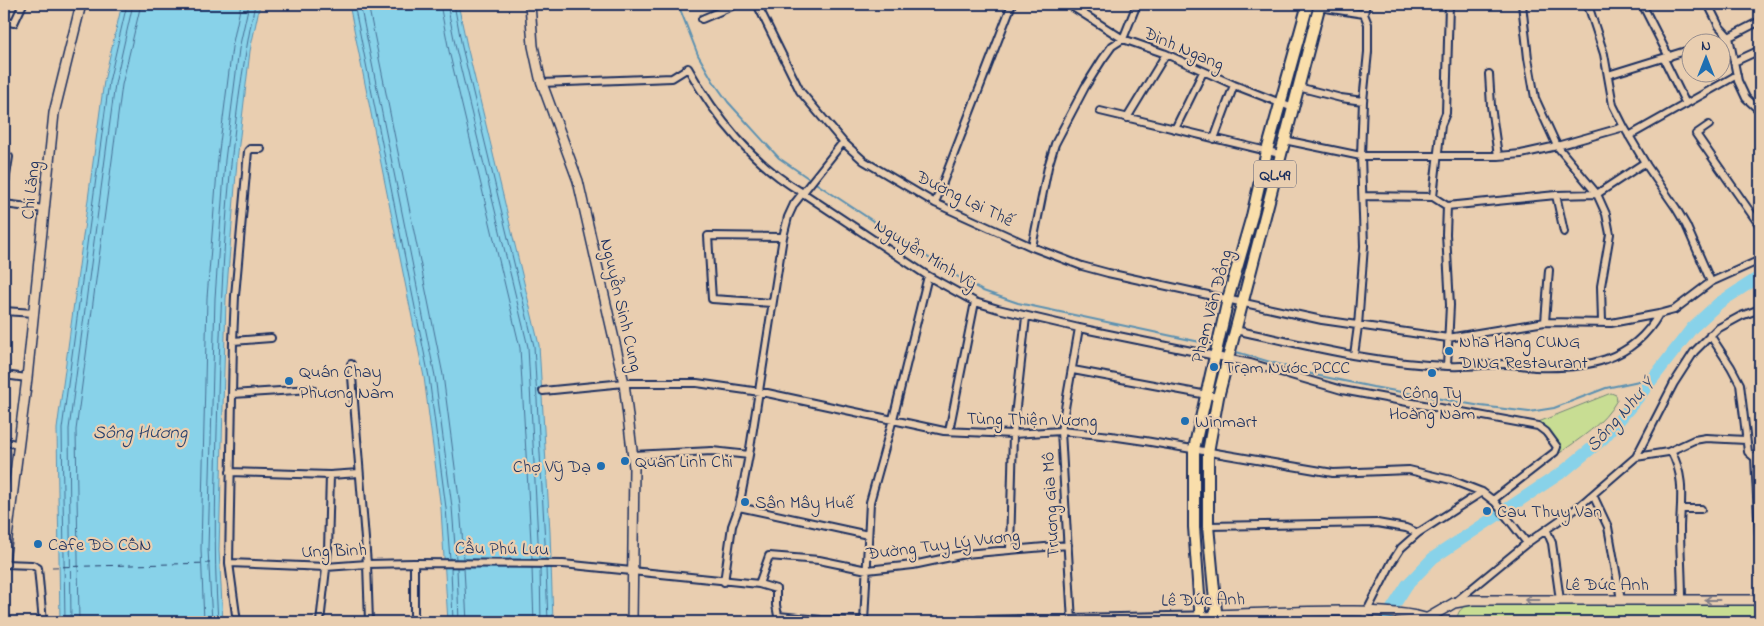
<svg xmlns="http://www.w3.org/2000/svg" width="1764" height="626" viewBox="0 0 1764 626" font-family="'Indie Flower',sans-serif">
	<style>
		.green { fill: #c8dd93; stroke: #728678 }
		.water { fill: #88d2e9; stroke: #5c91b1 }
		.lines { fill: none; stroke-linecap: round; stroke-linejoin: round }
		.shore { stroke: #477096; stroke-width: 1 }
		.stream { stroke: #5c91b1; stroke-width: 2 }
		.river { stroke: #88d2e9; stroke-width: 12 }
		.ferry { stroke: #263f6c; stroke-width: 1; stroke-dasharray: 6 5; stroke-linecap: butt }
		.street-casing { stroke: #1b2f5e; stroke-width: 10 }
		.secondary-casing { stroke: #1b2f5e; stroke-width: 12 }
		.primary-casing { stroke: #1b2f5e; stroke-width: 14 }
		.street { stroke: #e9ceb0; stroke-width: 6 }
		.secondary { stroke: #e9ceb0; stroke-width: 9 }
		.primary { stroke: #f9deab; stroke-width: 10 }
		.oneway { stroke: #827e87 }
		.poi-dot { fill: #1f6fb2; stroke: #e9ceb0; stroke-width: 2 }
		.labels { text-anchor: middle; stroke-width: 4.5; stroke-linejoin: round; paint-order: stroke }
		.shield { fill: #e9ceb0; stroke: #595f77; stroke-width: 1 }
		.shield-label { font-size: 16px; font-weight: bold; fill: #1b2f5e }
		.street-label { font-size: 18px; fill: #1b2f5e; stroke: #e9ceb0 }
		.poi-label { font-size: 18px; fill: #1b2f5e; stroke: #e9ceb0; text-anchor: start }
		.water-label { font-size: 19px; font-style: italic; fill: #263f6c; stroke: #e9ceb0 }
	</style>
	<rect width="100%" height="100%" fill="#e9ceb0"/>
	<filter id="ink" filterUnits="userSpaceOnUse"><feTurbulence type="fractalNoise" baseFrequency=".02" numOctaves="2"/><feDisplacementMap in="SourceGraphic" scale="10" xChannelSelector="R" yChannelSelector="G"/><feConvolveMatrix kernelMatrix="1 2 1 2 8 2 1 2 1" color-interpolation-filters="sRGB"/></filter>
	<g filter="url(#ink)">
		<!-- green -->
		<path class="green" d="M1611,393L1616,395L1617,400C1604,424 1579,439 1557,455L1559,451C1553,438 1549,429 1536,423Z
			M1748,603L1755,607L1757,622H1457C1457,611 1461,607 1472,604Z"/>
		<!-- water -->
		<path class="water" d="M122,4H260L250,51L237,161L226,299L219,550L223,622H60L57,429L104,81Z
			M349,4H458L467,46L539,345L550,532L553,622H448L441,509L424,377Z"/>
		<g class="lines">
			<!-- shore -->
			<path class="shore" d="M354,4L429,377L446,508L450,559
				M360,4L435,376L452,507L456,559
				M368,4L443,375L460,506L464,559
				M440,4L449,51L520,348L532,559
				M447,4L456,49L528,347L539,559
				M454,4L462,47L534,346L546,560
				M451,568L453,622
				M457,568L459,622
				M464,568L467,622
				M532,568L534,622
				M540,568L541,622
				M546,568L548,622
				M65,622L62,429L109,82L127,4
				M71,622L69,429L115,84L133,4
				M79,622L76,430L122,85L141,4
				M204,622L201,549L207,298L218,159L232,47L241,4
				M212,622L208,549L215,298L225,160L239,49L249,4
				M218,622C213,547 216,471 218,395C222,265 228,132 255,4"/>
			<!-- stream -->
			<path class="stream" d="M678,4L698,55L713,81L728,102L779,158L811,180
				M814,182L953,274L983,291L1018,303L1214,345
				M1233,351L1315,375L1373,387L1481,406L1529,412L1554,408L1606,388L1653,378"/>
			<!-- river -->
			<path class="river" d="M1385,622L1386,618L1407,585L1433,558L1564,471L1604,438L1637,399L1692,328L1719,303L1756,279H1760"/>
			<!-- ferry -->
			<path class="ferry" d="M52,567L210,563"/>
			<!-- street casing -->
			<g class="street-casing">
				<path id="street" d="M757,4L800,91L843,142L864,161L935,203L1032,247L1082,266L1108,273L1322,320L1448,338L1545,322L1611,323L1659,314L1674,310L1711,282L1760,260
					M1068,4L1123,39L1166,54L1234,85L1293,108
					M1522,4L1528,58L1535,98L1557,146L1597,194L1606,214L1610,234L1601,286L1602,322
					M1586,4L1590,11L1604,54L1613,105L1624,127L1647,166L1676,208L1686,225L1711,282
					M1642,4L1669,57
					M1708,4L1719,26L1729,37L1738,81L1746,98L1760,111
					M1319,7L1364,14
					M702,19L737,4
					M4,21L14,23L23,4
					M1712,42L1729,37L1760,21
					M1664,59L1686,104
					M1734,62L1760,50
					M1489,74L1491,106L1498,156
					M1608,75L1692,49
					M541,83L672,78L688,68C715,117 754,165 803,193L928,276L975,302L998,309L1079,328L1250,363L1342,390L1538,426L1546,432L1557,447L1555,452L1493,500
					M1298,87L1341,98L1363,101
					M1100,111L1280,154
					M1127,118L1166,54
					M1709,125L1696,134L1760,226
					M1175,129L1203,72
					M1629,136L1737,75
					M1214,139L1234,85
					M1284,140L1361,156H1498L1521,154L1557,146L1624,127
					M4,188L9,157
					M1556,195L1564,232
					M1363,196L1433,197L1447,206L1556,195L1597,194L1644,163
					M1433,197L1441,125L1446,113L1449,4
					M935,203L1012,4
					M4,204L44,209
					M1032,247L1048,167L1055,144L1085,87L1102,60L1112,46L1123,39L1137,4
					M772,303L712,299L708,236L783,237
					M4,311L34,313
					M1545,322L1549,270
					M1235,330C1305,345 1376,364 1448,366C1468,367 1488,364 1508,364C1517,364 1526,366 1535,367C1585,369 1632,362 1659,314
					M1710,335L1731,367L1740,384L1748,452L1755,458L1760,459
					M233,341L271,338
					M1354,355L1358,326L1364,246L1361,156L1363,101L1368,52V24L1364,14L1366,4
					M351,364L367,564L369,621
					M1447,366L1450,305L1446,234L1447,206
					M1073,370L1218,397
					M4,375L27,378
					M543,391L624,383H697L767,393L944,431L1013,434L1061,431L1111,436L1145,441L1333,473L1409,470L1451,480L1482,492L1495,502L1527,543
					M232,394L312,389
					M949,431L975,302
					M4,441L18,445
					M1671,451C1685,477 1681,498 1680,527C1680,551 1682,576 1682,600
					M633,455L712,451L749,455
					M1636,457L1668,452L1694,440L1706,438L1746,440
					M1755,458L1760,555
					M230,472L330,475L359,473
					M1593,495L1608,527L1621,600
					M739,507L868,535
					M1681,509H1701
					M1208,526L1377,523L1406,528L1418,533
					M1547,531L1552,543L1560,600
					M1010,550L1013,434L1026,317
					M229,563L326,567L367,564L414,563L563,564L759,584L776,589V605L778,616L821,620L864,621
					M414,563V622
					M4,564L32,565L38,568L43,622
					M724,582L732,526L739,507L749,455L783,237L788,217L794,204L843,142
					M759,584L769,556L819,560L867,570L913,565L965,554L1068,545
					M1454,603L1527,543L1577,508L1636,457L1674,383L1694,352L1717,329L1741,316L1760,309
					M978,620L1217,615
					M237,622L229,563L233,341L235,296L248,151L250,149H261
					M320,622L328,551L330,475
					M864,622L870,502L893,419L928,276
					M1072,622L1061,431L1079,328
					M1364,622L1367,611L1392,562L1401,548L1418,533L1482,492"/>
			</g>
			<!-- secondary casing -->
			<g class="secondary-casing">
				<path id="secondary" d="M530,4L533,46L540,78L578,181L624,383L634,467L632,622
					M4,562L27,378L54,113L81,4
					M1217,615C1257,614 1406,603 1434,622
					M1428,618L1454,603L1472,600H1760"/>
			</g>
			<!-- primary casing -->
			<g class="primary-casing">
				<path id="primary" d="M1201,622L1194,527V449L1228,299L1252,216L1267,151L1308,4
					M1217,622L1208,526V452L1218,397L1320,4"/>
			</g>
			<!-- street -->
			<use href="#street" class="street"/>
			<!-- secondary -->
			<use href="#secondary" class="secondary"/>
			<!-- primary -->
			<use href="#primary" class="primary"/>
		</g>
		<!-- one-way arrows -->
		<defs><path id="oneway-shaft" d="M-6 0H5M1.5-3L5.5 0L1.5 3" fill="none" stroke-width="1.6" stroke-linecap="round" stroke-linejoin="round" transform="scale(1.25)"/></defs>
		<g class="oneway">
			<use href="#oneway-shaft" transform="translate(1532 600) rotate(-180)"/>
			<use href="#oneway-shaft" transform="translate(1712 600) rotate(180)"/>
		</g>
	</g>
	<!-- markers -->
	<g class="poi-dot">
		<circle cx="1449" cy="351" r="5"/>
		<circle cx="1214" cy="367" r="5"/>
		<circle cx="1432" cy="373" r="5"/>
		<circle cx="289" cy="381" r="5"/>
		<circle cx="1185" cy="421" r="5"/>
		<circle cx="625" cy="461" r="5"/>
		<circle cx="601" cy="466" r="5"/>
		<circle cx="745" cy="502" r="5"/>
		<circle cx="1487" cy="511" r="5"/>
		<circle cx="38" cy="544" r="5"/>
	</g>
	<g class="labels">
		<!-- shield labels -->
		<rect class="shield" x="1254" y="160.5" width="42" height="27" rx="4"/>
		<g class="shield-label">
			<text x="1275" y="180">QL.49</text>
		</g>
		<!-- street labels -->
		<g class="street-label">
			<text transform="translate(1184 48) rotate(23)" y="6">Đình Ngang</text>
			<text transform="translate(30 190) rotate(-84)" y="6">Chi Lăng</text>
			<text transform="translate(965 198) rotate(26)" y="6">Đường Lại Thế</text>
			<text transform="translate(926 254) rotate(32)" y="6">Nguyễn Minh Vỹ</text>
			<text transform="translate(622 305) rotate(77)" y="6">Nguyễn Sinh Cung</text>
			<text transform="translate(1211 306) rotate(-75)" y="6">Phạm Văn Đồng</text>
			<text transform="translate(1032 419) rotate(1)" y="6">Tùng Thiện Vương</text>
			<text transform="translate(1050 505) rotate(-93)" y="6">Trương Gia Mô</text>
			<text transform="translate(943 544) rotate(-7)" y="6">Đường Tuy Lý Vương</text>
			<text transform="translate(502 548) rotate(1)" y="6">Cầu Phú Lưu</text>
			<text transform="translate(334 550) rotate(-2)" y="6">Ưng Bình</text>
			<text x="1607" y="590">Lê Đức Anh</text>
			<text transform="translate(1203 599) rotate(-1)" y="6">Lê Đức Anh</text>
		</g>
		<!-- poi labels -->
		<g class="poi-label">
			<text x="1459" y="347">Nha Hang CUNG<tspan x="1459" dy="21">DING Restaurant</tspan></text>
			<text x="1224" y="373">Trạm Nước PCCC</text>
			<text x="299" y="377">Quán Chay<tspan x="299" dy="21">Phương Nam</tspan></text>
			<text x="1432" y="398" text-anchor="middle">Công Ty<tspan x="1432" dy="21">Hoàng Nam</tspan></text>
			<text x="1195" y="427">Winmart</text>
			<text x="635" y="467">Quán Linh Chi</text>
			<text x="591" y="472" text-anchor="end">Chợ Vỹ Dạ</text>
			<text x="755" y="508">Sân Mây Huế</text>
			<text x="1497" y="517">Cau Thuy Van</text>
			<text x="48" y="550">Cafe ĐÒ CỒN</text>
		</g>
		<!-- water labels -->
		<g class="water-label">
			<text transform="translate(1619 414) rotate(-48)" y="7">Sông Như Ý</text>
			<text x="140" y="438">Sông Hương</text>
		</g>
	</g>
	<!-- margin -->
	<rect width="1764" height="626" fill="none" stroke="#e9ceb0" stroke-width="20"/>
	<rect x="10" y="10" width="1744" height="606" fill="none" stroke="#1b2f5e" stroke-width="2" filter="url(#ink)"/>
	<!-- north arrow -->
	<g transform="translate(1706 58)"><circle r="24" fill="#e9ceb0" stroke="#978e8f"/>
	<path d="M0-4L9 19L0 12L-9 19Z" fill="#1f6fb2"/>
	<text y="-8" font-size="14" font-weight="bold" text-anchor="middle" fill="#1b2f5e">N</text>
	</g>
</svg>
